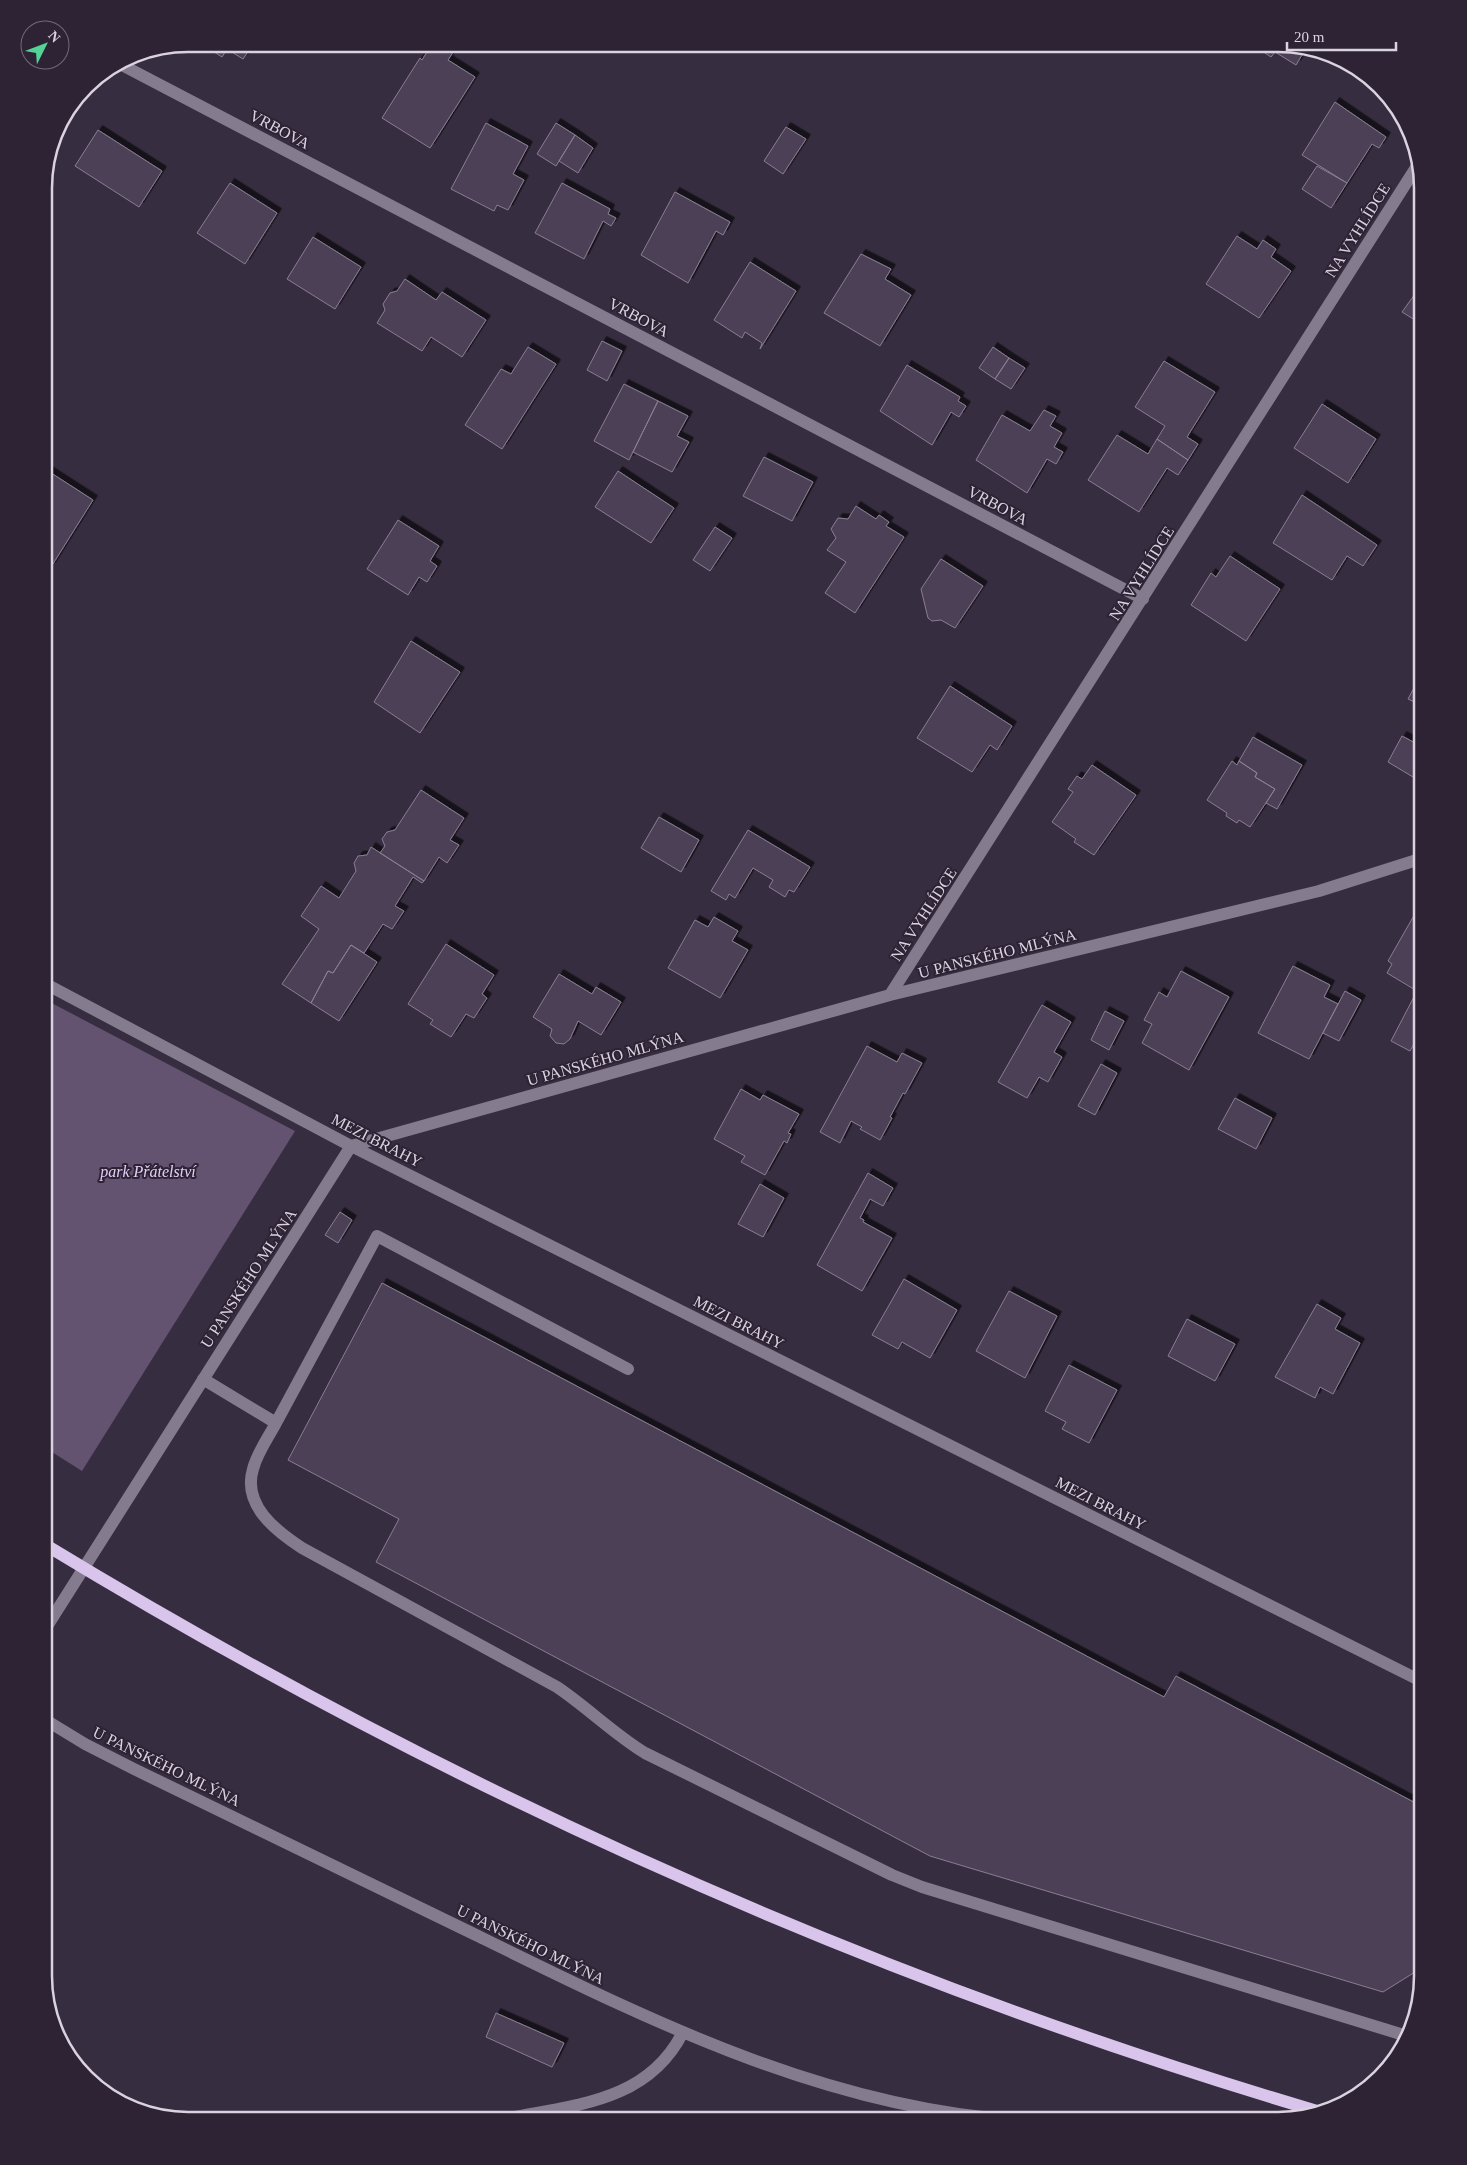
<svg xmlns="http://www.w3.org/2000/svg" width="1467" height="2165" viewBox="0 0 1467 2165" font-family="Georgia,serif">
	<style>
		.green { fill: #635370 }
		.building { fill: #4c4155; stroke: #897d93; filter: url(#shadow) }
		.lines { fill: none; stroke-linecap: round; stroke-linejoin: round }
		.minor { stroke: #857b8f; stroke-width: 12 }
		.major { stroke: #d9c4ec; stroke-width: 12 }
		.labels { text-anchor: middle; stroke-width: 4; stroke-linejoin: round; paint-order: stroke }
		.street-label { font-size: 16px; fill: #dad3df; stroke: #2d2335 }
		.park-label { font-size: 16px; font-style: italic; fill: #e4cef8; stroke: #2d2335 }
		.rim { fill: none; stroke: #dad3df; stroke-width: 2.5 }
	</style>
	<defs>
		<filter id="shadow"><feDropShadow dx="4.5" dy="-4.5" stdDeviation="0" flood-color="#0009"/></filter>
	</defs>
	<rect width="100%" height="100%" fill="#372d40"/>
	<!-- green -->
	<path class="green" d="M44,999L295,1131L82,1471L44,1447Z"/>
	<!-- building -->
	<path class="building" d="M202,44H253L243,59L227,49L222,57Z
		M432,44H453L457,46L448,60L475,77L430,148L382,118L420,58L422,60Z
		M1263,44H1287L1305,50L1296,65L1275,52L1271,57L1259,49Z
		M1335,102L1386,137L1379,148L1372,144L1347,183L1302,155Z
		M486,123L528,146L513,174L524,180L508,210L497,205L494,211L451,189Z
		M556,123L575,135L556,166L537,154Z
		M786,127L806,139L783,174L764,161Z
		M98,130L162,171L139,207L75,166Z
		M575,135L593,148L578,173L559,161Z
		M1317,166L1347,183L1331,208L1302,189Z
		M230,183L277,213L245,264L197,233Z
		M562,183L610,209L608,214L616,218L611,226L603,221L584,259L535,233Z
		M675,192L730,222L723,235L716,231L688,283L641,255Z
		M1423,211V229L1416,225Z
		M1237,236L1257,249L1263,240L1276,249L1271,257L1291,271L1259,318L1206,284Z
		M313,237L361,267L335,309L287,279Z
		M861,254L891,269L885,279L911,295L880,346L824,313Z
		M750,262L796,291L760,349L762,343L745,332L742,338L714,320Z
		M405,279L436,300L442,292L486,320L462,357L431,337L422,351L377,323L385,310L383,304L390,293L397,291Z
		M1423,283V328V325L1402,312Z
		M602,341L622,351L607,381L587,370Z
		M528,347L556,364L502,449L465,425L501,369L511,374Z
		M993,347L1009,358L995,379L979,368Z
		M1009,358L1025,368L1011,389L995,379Z
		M1164,361L1215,392L1187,437L1198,444L1188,460L1157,439L1165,426L1135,407Z
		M907,365L960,397L958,401L966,406L959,417L951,412L932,445L880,411Z
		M624,384L658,401L629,460L594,441Z
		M658,401L688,416L677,436L689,442L672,472L633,452Z
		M1322,404L1376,439L1348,483L1294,448Z
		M1044,410L1056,416L1050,426L1062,433L1054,447L1063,452L1056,464L1047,459L1027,493L976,460L1002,415L1030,431Z
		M1117,435L1148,454L1157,439L1188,460L1178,475L1167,468L1139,512L1088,480Z
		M764,457L813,482L792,521L743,496Z
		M48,471L93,500L51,567L44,562V477Z
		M618,471L674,508L651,543L595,507Z
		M1302,495L1377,545L1363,566L1347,556L1332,580L1273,543Z
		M856,506L876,519L879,515L889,522L886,526L904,537L855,613L825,593L846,562L827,550L836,538L831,529L838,518L848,519Z
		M398,520L439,546L430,561L437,566L427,582L419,577L408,595L367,569Z
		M715,527L732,538L710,571L693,560Z
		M1230,556L1280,589L1246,641L1191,605L1211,573L1216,577Z
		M941,559L983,586L955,628L941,620L932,621L928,618L921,589Z
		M411,641L460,672L420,733L374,702Z
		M1423,671V706L1408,699Z
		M950,686L1012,726L997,750L990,745L972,772L917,738Z
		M1402,736L1419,745L1423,738V783L1388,762Z
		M1253,737L1302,765L1277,809L1266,803L1275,789L1255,777L1257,773L1239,761Z
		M1232,761L1237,765L1239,761L1257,773L1255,777L1275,789L1250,827L1239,820L1237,823L1226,816L1227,813L1207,800Z
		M1092,765L1136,795L1094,855L1074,842L1076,839L1052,822L1073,792L1068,789L1077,776L1082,779Z
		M421,790L464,818L450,840L459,845L447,863L439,857L424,881L380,853L385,846L382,839L387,832L395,830Z
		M659,817L699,840L681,872L641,848Z
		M748,830L810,867L794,892L789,890L785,897L769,887L773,880L753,868L735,898L729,894L726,900L711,891Z
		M371,847L424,881L422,883L413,877L395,906L404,911L392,929L383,924L364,953L351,945L333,973L328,971L311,1003L282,984L319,929L301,916L321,886L339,898L356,871L354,863L358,856L367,855Z
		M1416,912L1423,916V1028L1410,1051L1391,1041L1417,991L1387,973L1392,964L1388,961Z
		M714,917L738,931L732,941L748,950L720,998L668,968L695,920L708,927Z
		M446,944L494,975L482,994L487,998L474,1018L466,1014L451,1037L430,1024L433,1020L408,1004Z
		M351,945L377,962L339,1021L311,1003L328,971L333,973Z
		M1293,966L1330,985L1324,997L1338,1004L1309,1059L1258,1033Z
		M1181,971L1229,997L1189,1070L1142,1043L1152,1024L1144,1020L1159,992L1167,997Z
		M559,974L592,994L596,987L621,1002L601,1035L578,1021L570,1039L564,1044L556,1043L550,1036L552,1029L533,1017Z
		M1345,991L1361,1000L1339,1041L1323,1033Z
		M1042,1005L1071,1022L1054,1052L1062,1057L1048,1082L1039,1077L1027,1098L998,1082Z
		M1105,1011L1124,1021L1109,1050L1091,1040Z
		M867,1046L897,1062L902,1053L922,1063L905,1094L903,1093L890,1117L892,1118L880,1140L860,1129L862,1127L851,1121L840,1143L820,1132Z
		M1101,1064L1117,1073L1095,1115L1078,1106Z
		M741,1089L760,1100L763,1095L799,1114L788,1133L791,1134L787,1143L784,1141L765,1175L741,1162L745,1156L714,1139Z
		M1235,1098L1272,1118L1256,1149L1218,1129Z
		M868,1173L893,1188L883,1206L870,1199L860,1218L864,1220L863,1222L892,1238L862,1291L817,1265Z
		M760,1184L784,1198L763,1237L738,1224Z
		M340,1212L352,1220L338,1243L325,1235Z
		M904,1279L957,1310L930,1358L902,1342L898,1349L872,1335Z
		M382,1283L1164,1697L1176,1676L1423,1807V1967L1383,1992L930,1856L376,1562L399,1519L288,1460Z
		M1009,1291L1057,1316L1025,1378L976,1351Z
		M1317,1304L1341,1318L1335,1329L1360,1343L1333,1394L1320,1387L1315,1398L1275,1377Z
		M1187,1319L1235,1344L1215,1381L1168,1356Z
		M1069,1365L1117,1390L1089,1443L1062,1429L1066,1422L1045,1411Z
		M496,2013L564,2043L552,2067L486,2037Z"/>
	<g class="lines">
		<!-- minor -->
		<path class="minor" d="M120,64L1143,599
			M44,983L351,1146L1423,1682
			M890,995L1417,166
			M203,1379L276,1423L377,1236L628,1369
			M276,1423C268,1438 257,1453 253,1469C242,1505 276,1531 302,1548L557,1687C588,1708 614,1734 645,1753L892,1875L922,1887L1407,2036
			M44,1631L351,1146L890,995L1319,891L1423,858
			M44,1719L85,1744L134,1769C248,1824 362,1880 476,1935C651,2021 833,2112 1031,2121
			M496,2121C566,2105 646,2106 683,2032"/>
		<!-- major -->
		<path class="major" d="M44,1544C442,1786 870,1979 1317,2111"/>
	</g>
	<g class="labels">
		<!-- street labels -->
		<g class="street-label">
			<text transform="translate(280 129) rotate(28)" y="6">VRBOVA</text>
			<text transform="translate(1357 230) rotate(-58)" y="6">NA VYHLÍDCE</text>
			<text transform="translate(639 317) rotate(28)" y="6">VRBOVA</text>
			<text transform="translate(998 505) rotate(28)" y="6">VRBOVA</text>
			<text transform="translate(1141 573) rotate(-58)" y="6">NA VYHLÍDCE</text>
			<text transform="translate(923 914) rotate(-57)" y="6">NA VYHLÍDCE</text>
			<text transform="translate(997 953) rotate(-14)" y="6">U PANSKÉHO MLÝNA</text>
			<text transform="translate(605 1058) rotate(-16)" y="6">U PANSKÉHO MLÝNA</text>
			<text transform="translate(377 1140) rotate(27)" y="6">MEZI BRAHY</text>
			<text transform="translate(248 1278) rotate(-57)" y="6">U PANSKÉHO MLÝNA</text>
			<text transform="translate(739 1322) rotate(27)" y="6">MEZI BRAHY</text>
			<text transform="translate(1101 1503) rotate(27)" y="6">MEZI BRAHY</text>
			<text transform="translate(167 1766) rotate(26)" y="6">U PANSKÉHO MLÝNA</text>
			<text transform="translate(531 1944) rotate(26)" y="6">U PANSKÉHO MLÝNA</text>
		</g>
		<!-- park labels -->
		<g class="park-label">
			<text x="148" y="1177">park Přátelství</text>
		</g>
	</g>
	<!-- crop -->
	<path d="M0 0H1467V2165H0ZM188 52H1278A136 136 0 0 1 1414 188V1976A136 136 0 0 1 1278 2112H188A136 136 0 0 1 52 1976V188A136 136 0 0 1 188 52Z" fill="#2d2335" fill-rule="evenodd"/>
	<path class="rim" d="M188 52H1278A136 136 0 0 1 1414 188V1976A136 136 0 0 1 1278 2112H188A136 136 0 0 1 52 1976V188A136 136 0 0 1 188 52Z"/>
	<!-- north arrow -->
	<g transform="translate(45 45) rotate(48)"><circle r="24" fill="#2d2335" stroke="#726979"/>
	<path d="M0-4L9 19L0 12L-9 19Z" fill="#54d396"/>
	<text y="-8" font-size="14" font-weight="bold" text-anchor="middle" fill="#dad3df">N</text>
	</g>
	<!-- scale -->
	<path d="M1287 42v8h109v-8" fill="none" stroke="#dad3df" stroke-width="2.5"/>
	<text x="1294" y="42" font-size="15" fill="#dad3df" stroke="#2d2335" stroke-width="4" paint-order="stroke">20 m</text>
</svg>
